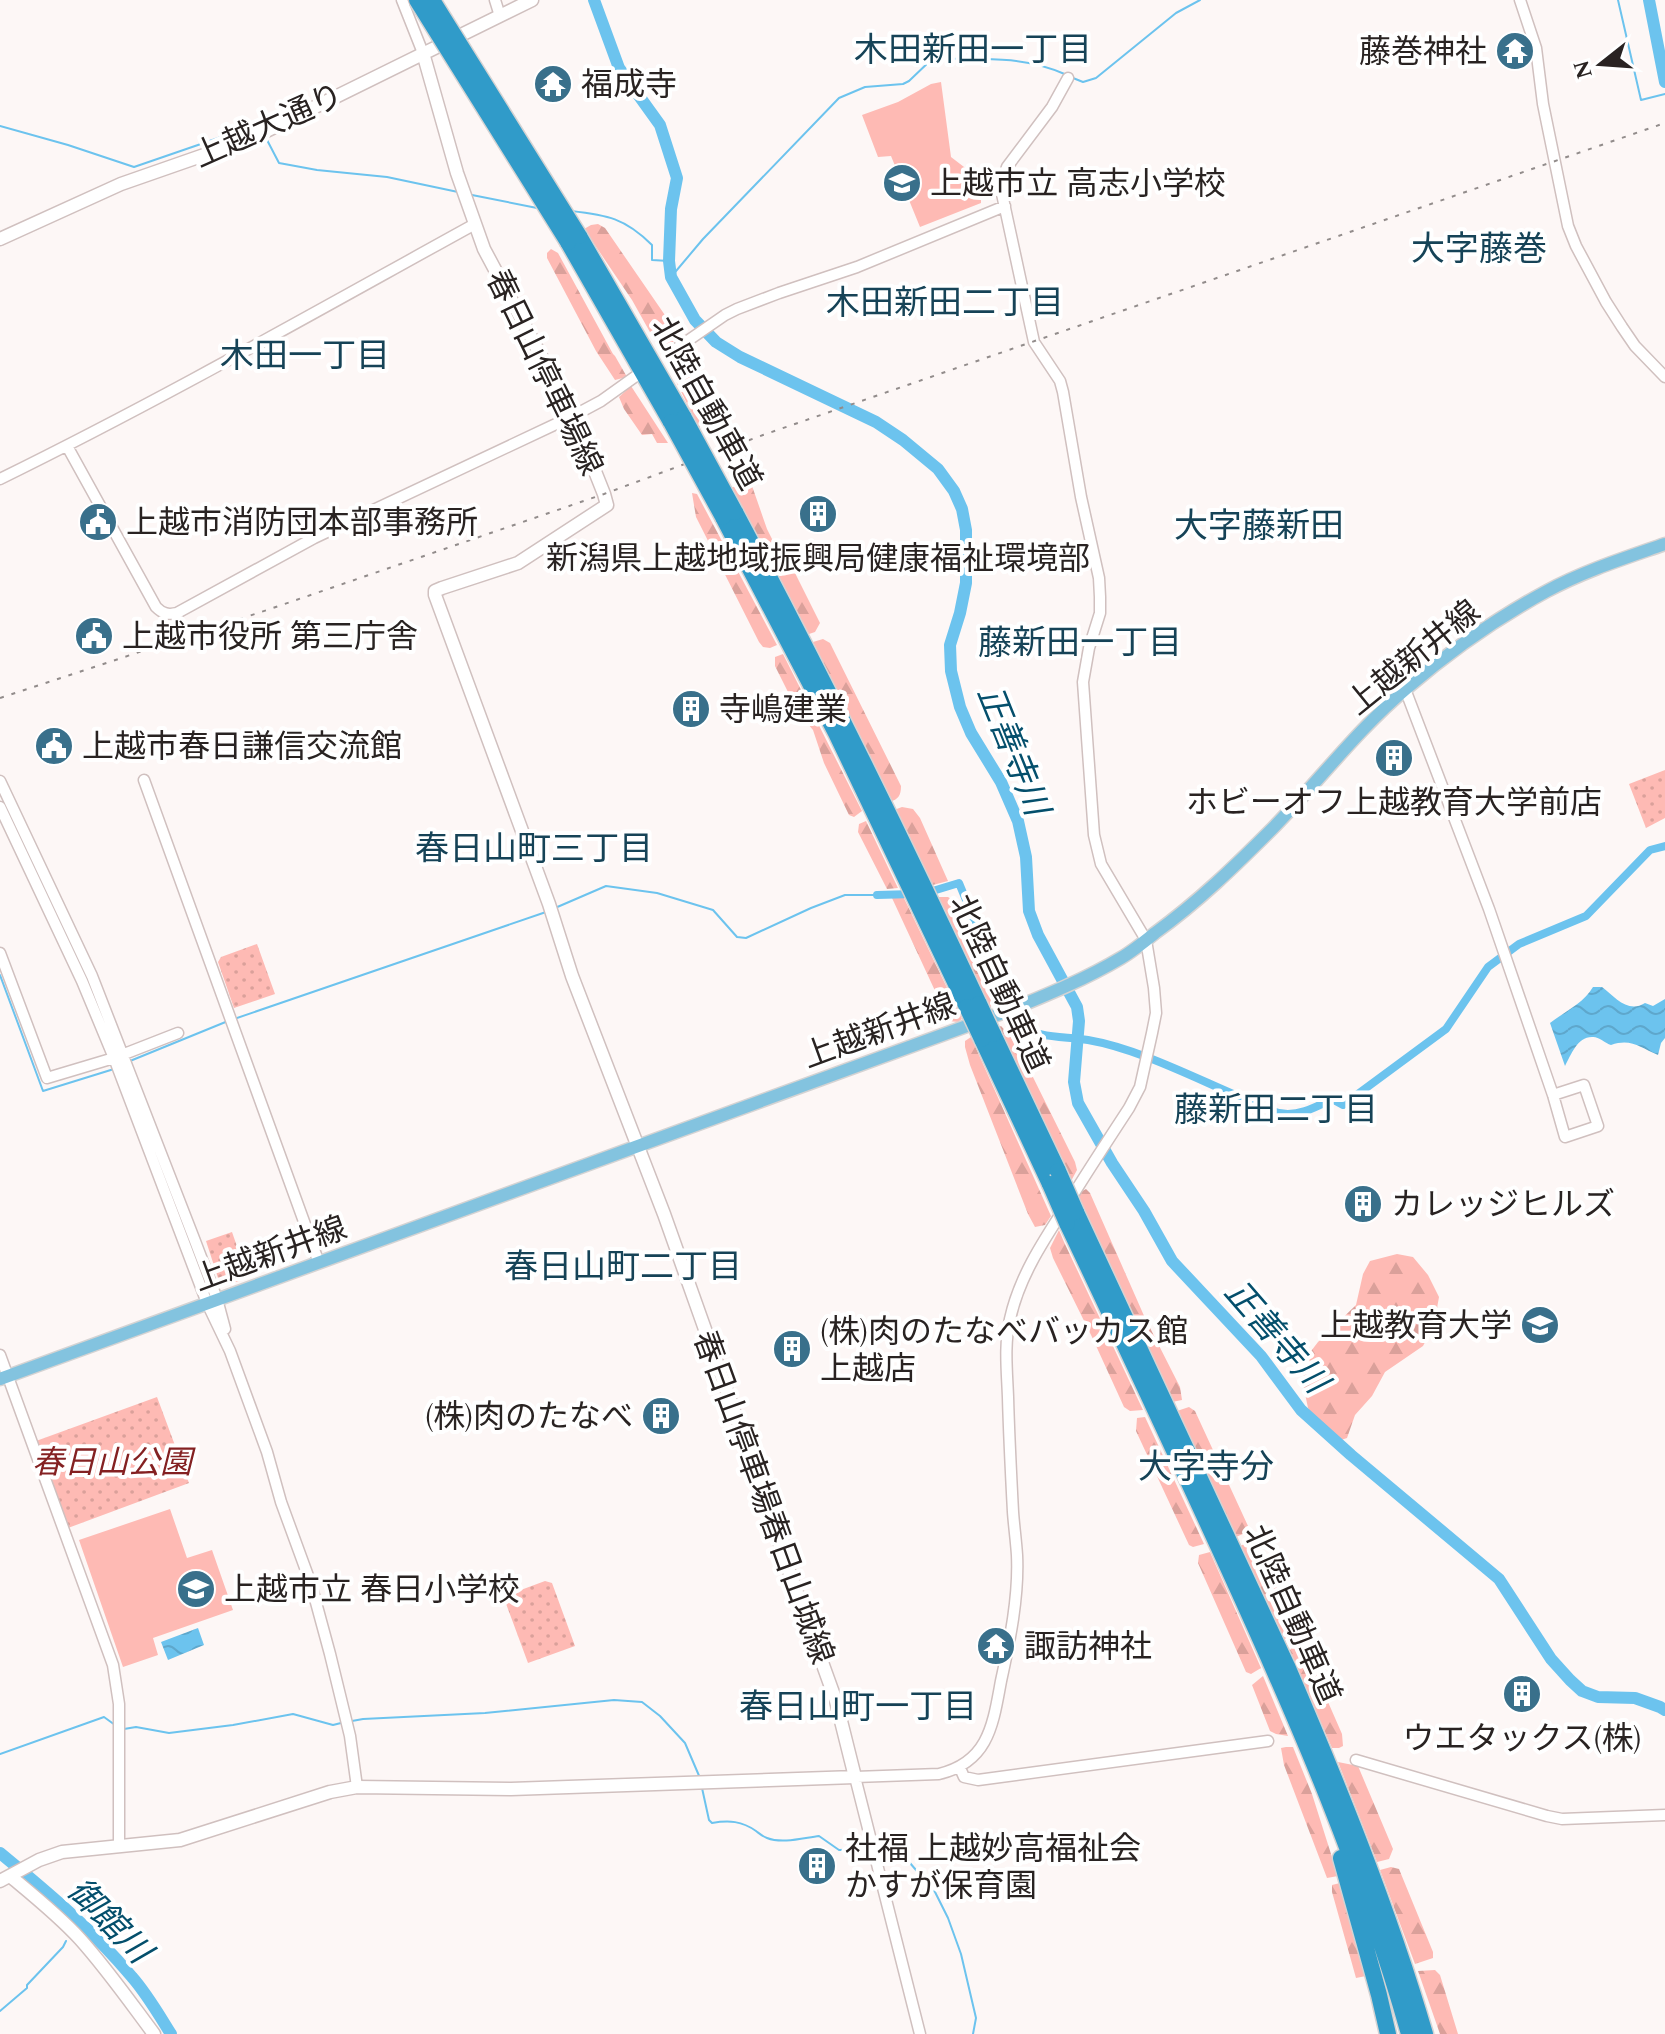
<svg xmlns="http://www.w3.org/2000/svg" width="1665" height="2034" viewBox="0 0 1665 2034" font-family="Spectral,'Noto Sans JP',serif">
	<style>
		.forest { fill: url(#forest-firs) }
		.park { fill: url(#park-dots) }
		.pitch { fill: #febab4 }
		.water { fill: url(#water-waves) }
		.lines { fill: none; stroke-linecap: round; stroke-linejoin: round }
		.stream { stroke: #6cc3ee; stroke-width: 2 }
		.canal { stroke: #6cc3ee; stroke-width: 8 }
		.river { stroke: #6cc3ee; stroke-width: 12 }
		.tertiary-casing { stroke: #d0c0bf; stroke-width: 13 }
		.secondary-casing { stroke: #d0c0bf; stroke-width: 15 }
		.primary-casing { stroke: #d4d3d3; stroke-width: 15 }
		.motorway-casing { stroke: #d4d3d3; stroke-width: 19 }
		.tertiary { stroke: #fff; stroke-width: 10 }
		.secondary { stroke: #fff; stroke-width: 12 }
		.primary { stroke: #83c3df; stroke-width: 12 }
		.motorway { stroke: #309bc9; stroke-width: 16 }
		.rail { stroke: #928c8b; stroke-width: 2; stroke-dasharray: 4 8; stroke-linecap: butt }
		.motorway-bridge-casing { stroke: #d4d3d3; stroke-width: 19; stroke-linecap: butt }
		.motorway-bridge { stroke: #309bc9; stroke-width: 16 }
		.labels { text-anchor: middle; stroke-width: 8; stroke-linejoin: round; paint-order: stroke }
		.poi-label { font-size: 32px; fill: #292322; stroke: #fff; text-anchor: start }
		.street-label { font-size: 32px; fill: #292322; stroke: #fff }
		.park-label { font-size: 32px; font-style: italic; fill: #842122; stroke: #fff }
		.neighbourhood-label { font-size: 34px; fill: #164357; stroke: #fff }
		.water-label { font-size: 34px; font-style: italic; fill: #044f6c; stroke: #fff }
	</style>
	<defs>
		<pattern id="forest-firs" width="22" height="20" patternUnits="userSpaceOnUse" patternTransform="scale(2)"><rect width="22" height="20" fill="#febab4"/><path d="M5 1l3.5 6h-7zM16 11l3.5 6h-7z" fill="#daa09a"/></pattern>
		<pattern id="park-dots" width="8" height="8" patternUnits="userSpaceOnUse" patternTransform="scale(2)"><rect width="8" height="8" fill="#febab4"/><path d="M2 2h.1M6 6h.1" fill="none" stroke="#daa09a" stroke-width="1.8" stroke-linecap="round"/></pattern>
		<pattern id="water-waves" width="16" height="10" patternUnits="userSpaceOnUse" patternTransform="scale(2)"><rect width="16" height="10" fill="#6cc3ee"/><path d="M0 5q4-4 8 0t8 0" fill="none" stroke="#5ea7cc"/></pattern>
	</defs>
	<rect width="100%" height="100%" fill="#fdf7f6"/>
	<!-- forest -->
	<path class="forest" d="M598,224L605,228L669,321L670,331L676,340L660,350L632,300L584,229L591,225Z
		M551,249L558,253L613,354L615,356L627,377L615,380L596,351L547,258V253Z
		M676,359C687,364 703,390 706,403C708,411 704,421 699,428L667,363Z
		M631,386L668,443H657L652,434L642,435L624,409L619,397Z
		M751,483L767,529L777,549L795,573L820,623L815,632L809,634L729,488Z
		M692,493L697,494L777,645L770,648L763,647L759,642L696,517Z
		M823,639L830,643L901,786C901,796 898,799 890,802L813,642Z
		M783,654L862,811L854,817L849,815L824,763L813,730L798,712L775,666V657Z
		M902,807L913,809L920,818L948,881L929,886L894,810Z
		M866,821L898,888L887,889L858,832L859,824Z
		M903,896L962,1019L958,1022L949,1021L892,898Z
		M935,897H948L954,901L984,967L993,1003L988,1011Z
		M1001,1026L1010,1036L1026,1063L1075,1162L1077,1170L1070,1183L996,1029Z
		M971,1037L1051,1216L1045,1225L1035,1227L1028,1214L970,1065L965,1047V1041Z
		M1086,1189L1090,1193L1145,1318L1180,1387L1182,1400L1172,1402L1077,1194Z
		M1059,1230L1064,1242L1143,1410L1130,1411L1124,1407L1092,1337L1053,1258L1050,1248Z
		M1397,1254L1413,1257L1428,1275L1439,1297L1434,1325L1423,1346L1385,1372L1372,1396L1355,1415L1347,1438L1332,1443L1320,1430L1308,1408L1303,1384L1305,1359L1318,1342L1356,1305L1363,1274L1370,1261Z
		M1189,1407L1195,1411L1248,1526L1245,1533L1236,1537L1177,1411Z
		M1145,1417L1204,1544L1193,1547L1189,1545L1136,1431L1137,1418Z
		M1251,1541L1256,1544L1294,1624L1295,1631L1289,1638L1283,1639L1240,1546Z
		M1210,1552L1261,1668L1251,1674L1246,1672L1198,1563L1199,1555Z
		M1297,1643L1304,1647L1342,1734L1343,1746L1339,1748H1332L1289,1651Z
		M1263,1676L1288,1736L1276,1734L1270,1731L1252,1685Z
		M1286,1747H1293L1312,1794L1338,1876L1327,1878L1284,1765L1281,1748Z
		M1338,1762L1358,1766L1393,1849L1389,1859L1377,1862Z
		M1391,1867L1399,1869L1433,1952V1958L1415,1964L1380,1870Z
		M1340,1883L1366,1976L1356,1978L1332,1892V1885Z
		M1435,1970L1440,1975L1458,2034H1440L1418,1971Z"/>
	<!-- park -->
	<path class="park" d="M1665,770V818L1646,828L1629,784Z
		M257,944L275,994L234,1008L218,962L221,957Z
		M232,1232L248,1278L229,1284L219,1281L206,1241Z
		M157,1397L189,1483L68,1528L36,1441Z
		M545,1581L552,1583L575,1646L528,1663L505,1601L507,1595Z"/>
	<!-- pitch -->
	<path class="pitch" d="M941,82L951,157L981,180V203L920,227L891,156L878,157L862,115L898,102L931,84Z
		M170,1509L187,1558L212,1550L233,1610L153,1638L158,1655L123,1667L79,1540Z"/>
	<!-- water -->
	<path class="water" d="M1593,987H1602C1615,997 1628,1014 1645,1003L1653,1006L1665,999V1038L1661,1043L1658,1055C1640,1048 1632,1038 1611,1045C1605,1043 1598,1036 1592,1037C1577,1037 1571,1055 1565,1066L1550,1023C1564,1012 1584,1003 1593,987Z
		M198,1628L204,1645L168,1660L161,1642Z"/>
	<g class="lines">
		<!-- stream -->
		<path class="stream" d="M1618,0L1641,100L1665,94
			M1073,78L1083,82L1096,78L1176,13L1200,0
			M0,126L68,145L134,167L227,135L240,132L249,133
			M266,138L279,163L317,170L387,177L458,192
			M472,195L537,208
			M571,211C607,215 625,218 652,245V260L669,261
			M671,277L703,239L839,98L865,87L903,84L909,81L932,59C978,59 1025,55 1067,75
			M555,908L606,886L657,893L713,910L737,937L746,938L811,908L845,895H877
			M0,975L43,1091L114,1069
			M234,1019L546,912
			M130,1061L228,1021
			M352,1721L363,1719L485,1713L614,1700L642,1702L660,1716L685,1743L700,1778
			M124,1729L136,1727L169,1733L233,1725L293,1714L333,1725L341,1723
			M0,1754L104,1717L115,1725
			M702,1788L709,1820L712,1823C729,1820 742,1821 756,1831C760,1834 762,1836 767,1838C782,1844 803,1838 819,1836L839,1850L867,1849
			M878,1849L897,1848L935,1892L948,1918L961,1954L976,2018L973,2034
			M0,2011L27,1988V1985L63,1947L66,1941"/>
		<!-- canal -->
		<path class="canal" d="M926,893L959,883L1017,1024C1039,1039 1062,1036 1088,1040C1135,1048 1189,1075 1233,1094C1248,1100 1264,1109 1279,1113C1298,1117 1316,1107 1332,1099L1343,1105L1446,1029L1488,967L1519,944L1586,916L1650,850L1665,846
			M877,895L913,894"/>
		<!-- river -->
		<path class="river" d="M594,0L619,68L660,125L677,178L671,209L669,261L671,277L695,320L716,342L740,357L876,422L903,440L938,469L954,491L962,509L966,530V583L960,613L950,645L951,671L960,707L971,733L1001,782L1018,821L1026,857L1029,911L1038,935L1077,1007L1079,1021L1074,1082L1078,1103L1112,1163L1144,1211L1172,1261L1261,1356L1301,1410L1351,1455L1499,1579L1551,1659L1570,1680L1582,1691L1598,1697L1635,1698L1660,1707L1665,1710
			M1649,0L1665,82
			M0,1853C46,1891 94,1931 132,1977C147,1994 159,2015 171,2034"/>
		<!-- tertiary casing -->
		<g class="tertiary-casing">
			<path id="tertiary" d="M402,0L423,53
				M495,0L500,16
				M1520,0L1536,48L1543,104L1568,226L1576,246L1606,302L1622,327L1635,346L1665,377
				M670,353L725,315L737,309L779,293L857,267L1005,206
				M67,446L156,607C163,614 168,615 177,613L314,538L573,416L601,401L636,376
				M0,479C161,400 317,311 475,224
				M1405,689L1489,909L1553,1095L1584,1085L1598,1126L1565,1137L1553,1095
				M144,780L319,1263
				M0,781L92,976L195,1241L217,1299L225,1329
				M0,807L82,981L114,1058L207,1303L230,1351L267,1452L281,1502L311,1584L330,1654L350,1736L357,1787
				M0,953L47,1078L114,1058L178,1033
				M0,1355L113,1665L119,1704V1846
				M1356,1760L1547,1816L1562,1819L1665,1815
				M960,1768L964,1777L978,1780L1268,1741
				M920,2034L855,1777L939,1774C989,1762 993,1724 1001,1681C1010,1640 1019,1596 1017,1555C1016,1540 1014,1526 1013,1512C1011,1474 1009,1435 1008,1397C1007,1371 1004,1344 1010,1319C1020,1273 1048,1234 1073,1195C1091,1166 1110,1137 1129,1108L1140,1087L1152,1033L1156,1013L1154,988L1146,940L1101,864L1094,835L1083,682L1089,648L1100,613V597L1099,578L1081,497L1063,392L1060,381L1034,342L1002,194L1004,176L1007,167L1052,107L1068,78"/>
		</g>
		<!-- secondary casing -->
		<g class="secondary-casing">
			<path id="secondary" d="M0,239L121,184L250,139L532,0
				M10,1876C34,1896 59,1916 80,1939C107,1969 130,2002 154,2034
				M0,1881L39,1860L62,1852L180,1840L330,1792L357,1787L511,1789L855,1777L836,1701L788,1568L760,1484L664,1214L572,976L549,904L435,595V591L442,588L518,563L607,505L604,494L573,416L484,249L457,173L423,53"/>
		</g>
		<!-- primary casing -->
		<g class="primary-casing">
			<path id="primary" d="M0,1379L1005,1012C1044,996 1084,980 1121,958C1133,951 1144,942 1155,933C1198,902 1235,866 1273,828C1318,782 1357,730 1407,688C1450,651 1497,618 1547,591C1584,571 1625,558 1665,544"/>
		</g>
		<!-- motorway casing -->
		<g class="motorway-casing">
			<path id="motorway" d="M579,236L684,418
				M568,242L671,422
				M735,512C821,674 902,838 979,1004
				M723,517L836,733L967,1007
				M993,1034L1058,1171
				M982,1039L1050,1184
				M1076,1212L1287,1666C1339,1787 1388,1908 1425,2034
				M1067,1223C1122,1338 1176,1454 1229,1570C1298,1721 1364,1873 1409,2034
				M1341,1858L1379,1995L1388,2034"/>
		</g>
		<!-- tertiary -->
		<use href="#tertiary" class="tertiary"/>
		<!-- secondary -->
		<use href="#secondary" class="secondary"/>
		<!-- primary -->
		<use href="#primary" class="primary"/>
		<!-- motorway -->
		<use href="#motorway" class="motorway"/>
		<!-- rail -->
		<path class="rail" d="M0,698L270,609L604,494L763,435L1665,123"/>
		<!-- motorway-bridge casing -->
		<g class="motorway-bridge-casing">
			<path id="motorway-bridge" d="M417,0L568,242
				M432,0L579,236
				M684,418L735,512
				M671,422L723,517
				M979,1004L993,1034
				M967,1007L982,1039
				M1058,1171L1076,1212
				M1050,1184L1067,1223"/>
		</g>
		<!-- motorway-bridge -->
		<use href="#motorway-bridge" class="motorway-bridge"/>
	</g>
	<!-- icons -->
	<defs>
		<g id="temple-disc" transform="scale(2)"><circle r="9.5" fill="#39708b" stroke="#fff"/><path d="M0-6L5-2H3V0L6.5 2.5H4V6H1.5V3h-3V6H-4V2.5H-6.5L-3 0V-2H-5Z" fill="#fff"/></g>
		<g id="school-disc" transform="scale(2)"><circle r="9.5" fill="#39708b" stroke="#fff"/><path d="M0-5L7-2L0 1L-7-2ZM-4 1L0 2.5L4 1V4Q0 6-4 4Z" fill="#fff"/></g>
		<g id="building-disc" transform="scale(2)"><circle r="9.5" fill="#39708b" stroke="#fff"/><path d="M-4-6H4V6H1V3H-1V6H-4ZM-2.5-4.3h1.7v1.8h-1.7ZM.8-4.3h1.7v1.8H.8ZM-2.5-1h1.7V.8h-1.7ZM.8-1h1.7V.8H.8Z" fill="#fff"/></g>
		<g id="civic-disc" transform="scale(2)"><circle r="9.5" fill="#39708b" stroke="#fff"/><path d="M-.6-6.5H3V-4.5H.6V-3L4-1V1h2V6H-6V1h2V-1L-.6-3ZM-1.2 2.5V6h2.4V2.5Z" fill="#fff"/></g>
		<g id="university-disc" transform="scale(2)"><circle r="9.5" fill="#39708b" stroke="#fff"/><path d="M0-5L7-2L0 1L-7-2ZM-4 1L0 2.5L4 1V4Q0 6-4 4Z" fill="#fff"/></g>
	</defs>
	<g fill-rule="evenodd">
		<use href="#temple-disc" x="1515" y="51"/>
		<use href="#temple-disc" x="553" y="84"/>
		<use href="#school-disc" x="902" y="183"/>
		<use href="#building-disc" x="818" y="514"/>
		<use href="#civic-disc" x="98" y="522"/>
		<use href="#civic-disc" x="94" y="636"/>
		<use href="#building-disc" x="691" y="709"/>
		<use href="#civic-disc" x="54" y="746"/>
		<use href="#building-disc" x="1394" y="758"/>
		<use href="#building-disc" x="1363" y="1204"/>
		<use href="#university-disc" x="1540" y="1325"/>
		<use href="#building-disc" x="792" y="1349"/>
		<use href="#building-disc" x="661" y="1416"/>
		<use href="#school-disc" x="196" y="1589"/>
		<use href="#temple-disc" x="996" y="1646"/>
		<use href="#building-disc" x="1522" y="1694"/>
		<use href="#building-disc" x="817" y="1866"/>
	</g>
	<g class="labels">
		<!-- poi labels -->
		<g class="poi-label">
			<text x="1487" y="62" text-anchor="end">藤巻神社</text>
			<text x="581" y="95">福成寺</text>
			<text x="930" y="194">上越市立 高志小学校</text>
			<text x="126" y="533">上越市消防団本部事務所</text>
			<text x="818" y="569" text-anchor="middle">新潟県上越地域振興局健康福祉環境部</text>
			<text x="122" y="647">上越市役所 第三庁舎</text>
			<text x="719" y="720">寺嶋建業</text>
			<text x="82" y="757">上越市春日謙信交流館</text>
			<text x="1394" y="813" text-anchor="middle">ホビーオフ上越教育大学前店</text>
			<text x="1391" y="1215">カレッジヒルズ</text>
			<text x="1512" y="1336" text-anchor="end">上越教育大学</text>
			<text x="820" y="1342">(株)肉のたなべバッカス館<tspan x="820" dy="37">上越店</tspan></text>
			<text x="633" y="1427" text-anchor="end">(株)肉のたなべ</text>
			<text x="224" y="1600">上越市立 春日小学校</text>
			<text x="1024" y="1657">諏訪神社</text>
			<text x="1522" y="1749" text-anchor="middle">ウエタックス(株)</text>
			<text x="845" y="1859">社福 上越妙高福祉会<tspan x="845" dy="37">かすが保育園</tspan></text>
		</g>
		<!-- street labels -->
		<g class="street-label">
			<text transform="translate(268 125) rotate(-24)" y="11">上越大通り</text>
			<text transform="translate(545 372) rotate(64)" y="11">春日山停車場線</text>
			<text transform="translate(707 403) rotate(61)" y="11">北陸自動車道</text>
			<text transform="translate(1413 657) rotate(-39)" y="11">上越新井線</text>
			<text transform="translate(1000 983) rotate(65)" y="11">北陸自動車道</text>
			<text transform="translate(879 1030) rotate(-20)" y="11">上越新井線</text>
			<text transform="translate(270 1253) rotate(-20)" y="11">上越新井線</text>
			<text transform="translate(764 1497) rotate(70)" y="11">春日山停車場春日山城線</text>
			<text transform="translate(1293 1614) rotate(66)" y="11">北陸自動車道</text>
		</g>
		<!-- park labels -->
		<g class="park-label">
			<text x="112" y="1473">春日山公園</text>
		</g>
		<!-- neighbourhood labels -->
		<g class="neighbourhood-label">
			<text x="973" y="61">木田新田一丁目</text>
			<text x="1479" y="260">大字藤巻</text>
			<text x="945" y="314">木田新田二丁目</text>
			<text x="305" y="367">木田一丁目</text>
			<text x="1259" y="537">大字藤新田</text>
			<text x="1080" y="654">藤新田一丁目</text>
			<text x="534" y="860">春日山町三丁目</text>
			<text x="1276" y="1121">藤新田二丁目</text>
			<text x="623" y="1278">春日山町二丁目</text>
			<text x="1206" y="1478">大字寺分</text>
			<text x="858" y="1718">春日山町一丁目</text>
		</g>
		<!-- water labels -->
		<g class="water-label">
			<text transform="translate(1014 750) rotate(68)" y="12">正善寺川</text>
			<text transform="translate(1277 1336) rotate(49)" y="12">正善寺川</text>
			<text transform="translate(110 1920) rotate(46)" y="12">御館川</text>
		</g>
	</g>
	<!-- north arrow -->
	<g transform="translate(1601 64) rotate(253)" stroke="#ffffff" stroke-width="6" paint-order="stroke">
	<path d="M0-6L14 30L0 20L-14 30Z" fill="#292322"/>
	<text y="-12" font-size="22" font-weight="bold" text-anchor="middle" fill="#292322">N</text>
	</g>
</svg>
